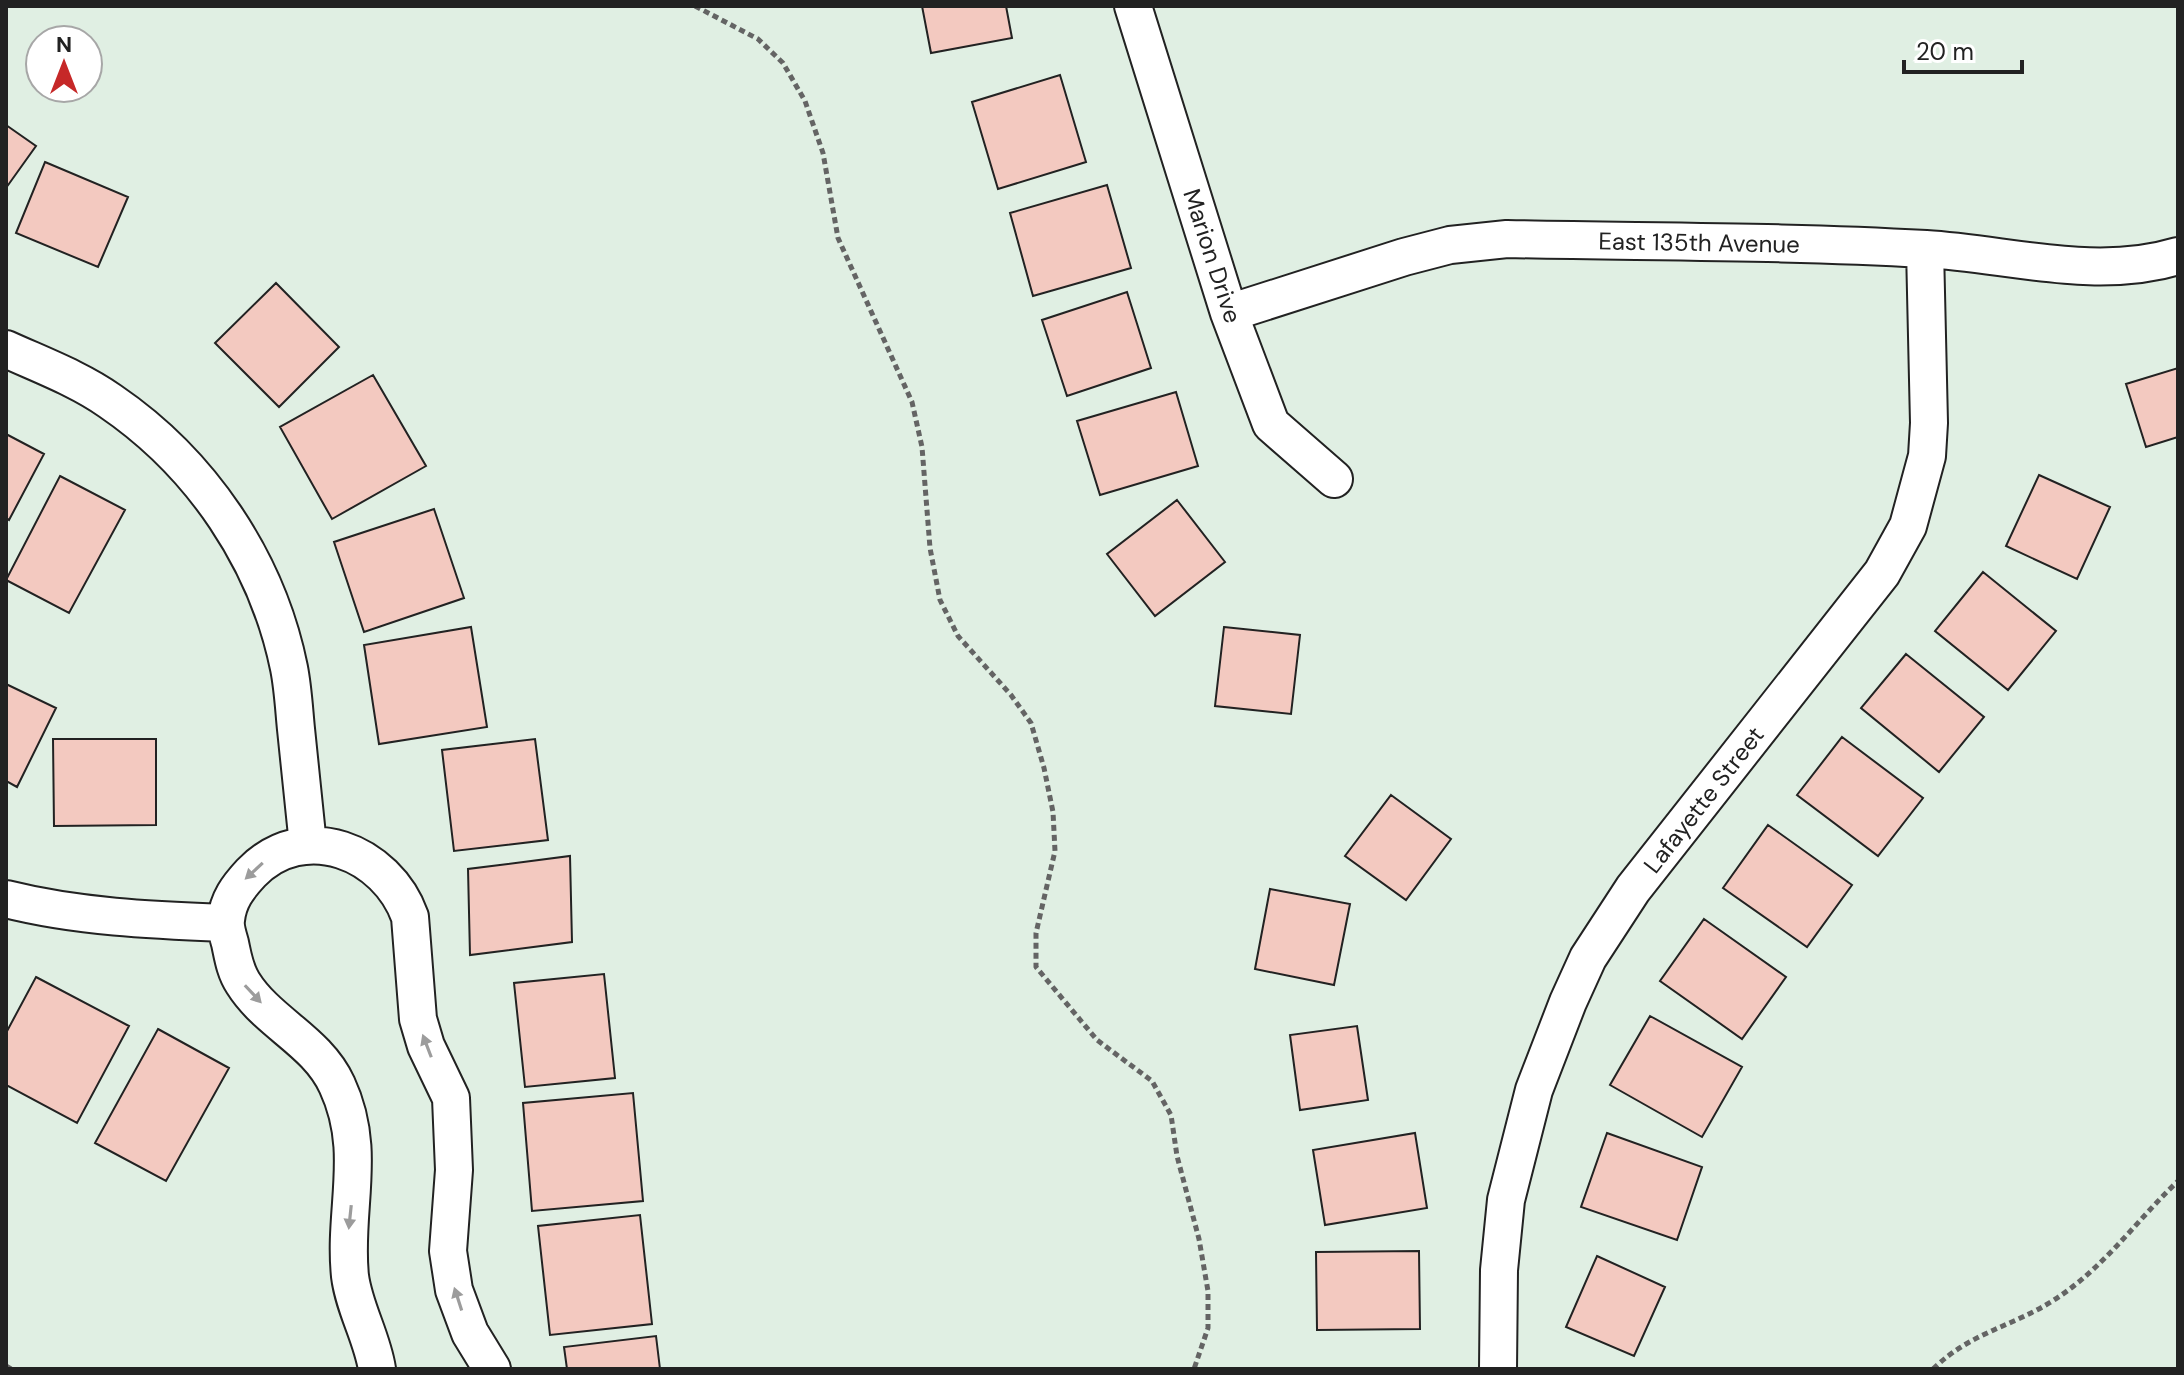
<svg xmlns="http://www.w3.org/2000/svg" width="2184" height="1375" viewBox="0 0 2184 1375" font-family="'DM Sans',sans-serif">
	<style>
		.green { fill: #e0efe3; stroke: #6f6f6f; stroke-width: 2; fill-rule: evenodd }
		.building { fill: #f3c9c0; stroke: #222; stroke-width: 2 }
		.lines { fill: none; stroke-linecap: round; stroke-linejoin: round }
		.street-casing { stroke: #222; stroke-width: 40 }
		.path { stroke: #646464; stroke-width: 5; stroke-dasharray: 6 4; stroke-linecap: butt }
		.street { stroke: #fff; stroke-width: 36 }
		.oneway { fill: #9c9c9c }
		.labels { text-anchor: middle; stroke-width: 6; stroke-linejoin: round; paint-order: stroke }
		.street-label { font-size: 24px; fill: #222; stroke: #fff }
	</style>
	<rect width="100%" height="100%" fill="#fff"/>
	<!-- green -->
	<path class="green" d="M6,6H2178V1369H6ZM40,40H88V88H40Z"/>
	<!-- building -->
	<path class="building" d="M922,6H1006L1012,38L931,53Z
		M1060,75L1086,162L998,189L972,102Z
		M6,125L36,146L6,188Z
		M45,162L128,197L98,267L16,233Z
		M1107,185L1131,268L1033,296L1010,213Z
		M276,283L339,347L279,407L215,343Z
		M1127,292L1151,368L1067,396L1042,320Z
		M2178,368V437L2146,447L2126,384Z
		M373,375L426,466L332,519L280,427Z
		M1176,392L1198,466L1100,495L1077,421Z
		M6,434L44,454L9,520L6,518Z
		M2039,475L2110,507L2077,579L2006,546Z
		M60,476L125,510L69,613L6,580Z
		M1177,500L1225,562L1155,616L1107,554Z
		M434,509L464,598L364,632L334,542Z
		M1983,572L2056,631L2008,690L1935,631Z
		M471,627L487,727L379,744L364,645Z
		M1224,627L1300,635L1291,714L1215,706Z
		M1906,654L1984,717L1939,772L1861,708Z
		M6,684L56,708L17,787L6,781Z
		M1842,737L1923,798L1878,856L1797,795Z
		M53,739H156V825L54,826Z
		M535,739L548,840L454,851L442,750Z
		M1391,795L1451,839L1406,900L1345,856Z
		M1768,825L1852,885L1807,947L1723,888Z
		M570,856L572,942L470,955L468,869Z
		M1270,889L1350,904L1334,985L1255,969Z
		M1704,919L1786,977L1742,1039L1660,981Z
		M604,974L615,1078L525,1087L514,983Z
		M36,977L129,1026L77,1123L6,1085V1033Z
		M1650,1016L1742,1067L1702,1137L1610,1085Z
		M1357,1026L1368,1100L1300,1110L1290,1035Z
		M158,1029L229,1068L166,1181L95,1143Z
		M633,1093L643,1201L532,1211L523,1103Z
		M1415,1133L1427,1208L1325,1225L1313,1150Z
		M1607,1133L1702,1167L1677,1240L1581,1207Z
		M640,1215L652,1324L550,1335L538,1226Z
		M1419,1251L1420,1329L1317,1330L1316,1252Z
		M1597,1256L1665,1287L1634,1356L1566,1327Z
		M656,1336L660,1369H567L564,1347Z"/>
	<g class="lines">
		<!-- street casing -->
		<g class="street-casing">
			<path id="street" d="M1133,6L1229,313L1271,424L1334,479
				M1229,313L1404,257L1450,245L1507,239C1647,242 1787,241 1926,249C2009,254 2095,281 2178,256
				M6,349C41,365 79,379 110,401C201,463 267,560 289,668C293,688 294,709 296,729C300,768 304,806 308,845
				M6,899C78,917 151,920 225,923
				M377,1369C372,1337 354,1308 350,1276C343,1209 368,1151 337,1085C317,1041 268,1023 243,983C235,971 233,957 230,943C228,936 225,927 226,920C228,900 238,887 251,873C304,818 387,852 410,917L418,1019L426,1046L451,1098L454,1170L448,1251L454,1290L470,1333L492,1369
				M1498,1369L1499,1270L1506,1200L1534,1090L1568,1002L1588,958L1633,889L1882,573L1908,526L1927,456L1929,423L1925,249"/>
		</g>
		<!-- path -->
		<path class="path" d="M695,6L758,39L783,63L805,101L823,153L838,238L912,402L922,447L930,548L940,600L958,636L1011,695L1031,723L1044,768L1053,812L1055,851L1036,933V967L1097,1040L1152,1081L1171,1115L1177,1156L1199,1239L1208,1291V1328L1194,1369
			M6,1366L11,1369
			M1933,1369C1971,1332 2012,1327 2054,1300C2104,1268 2136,1221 2178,1181"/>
		<!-- street -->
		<use href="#street" class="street"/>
	</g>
	<!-- one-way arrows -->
	<defs><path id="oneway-solid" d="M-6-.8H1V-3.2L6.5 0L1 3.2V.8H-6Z" transform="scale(2)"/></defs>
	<g class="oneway">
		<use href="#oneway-solid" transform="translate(254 871) rotate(137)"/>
		<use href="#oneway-solid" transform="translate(253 994) rotate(47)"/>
		<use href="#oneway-solid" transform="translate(427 1046) rotate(-111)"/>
		<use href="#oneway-solid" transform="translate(350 1217) rotate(96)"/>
		<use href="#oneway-solid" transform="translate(458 1299) rotate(-108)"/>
	</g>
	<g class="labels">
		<!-- street labels -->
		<g class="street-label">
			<text transform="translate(1699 243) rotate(1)" y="8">East 135th Avenue</text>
			<text transform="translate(1212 256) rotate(72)" y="8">Marion Drive</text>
			<text transform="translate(1704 800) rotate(-52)" y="8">Lafayette Street</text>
		</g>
	</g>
	<!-- border -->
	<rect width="2184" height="1375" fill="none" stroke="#222222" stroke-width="16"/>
	<!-- north arrow -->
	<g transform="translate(64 64)"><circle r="38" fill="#ffffff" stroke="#a7a7a7" stroke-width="2"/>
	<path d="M0-6L14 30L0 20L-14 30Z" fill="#c62828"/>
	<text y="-12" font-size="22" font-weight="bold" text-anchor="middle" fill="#222222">N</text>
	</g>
	<!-- scale -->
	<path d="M1904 60v12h118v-12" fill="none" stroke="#222222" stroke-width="4"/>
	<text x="1916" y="60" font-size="24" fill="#222222" stroke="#ffffff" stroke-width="6" paint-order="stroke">20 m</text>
</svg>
